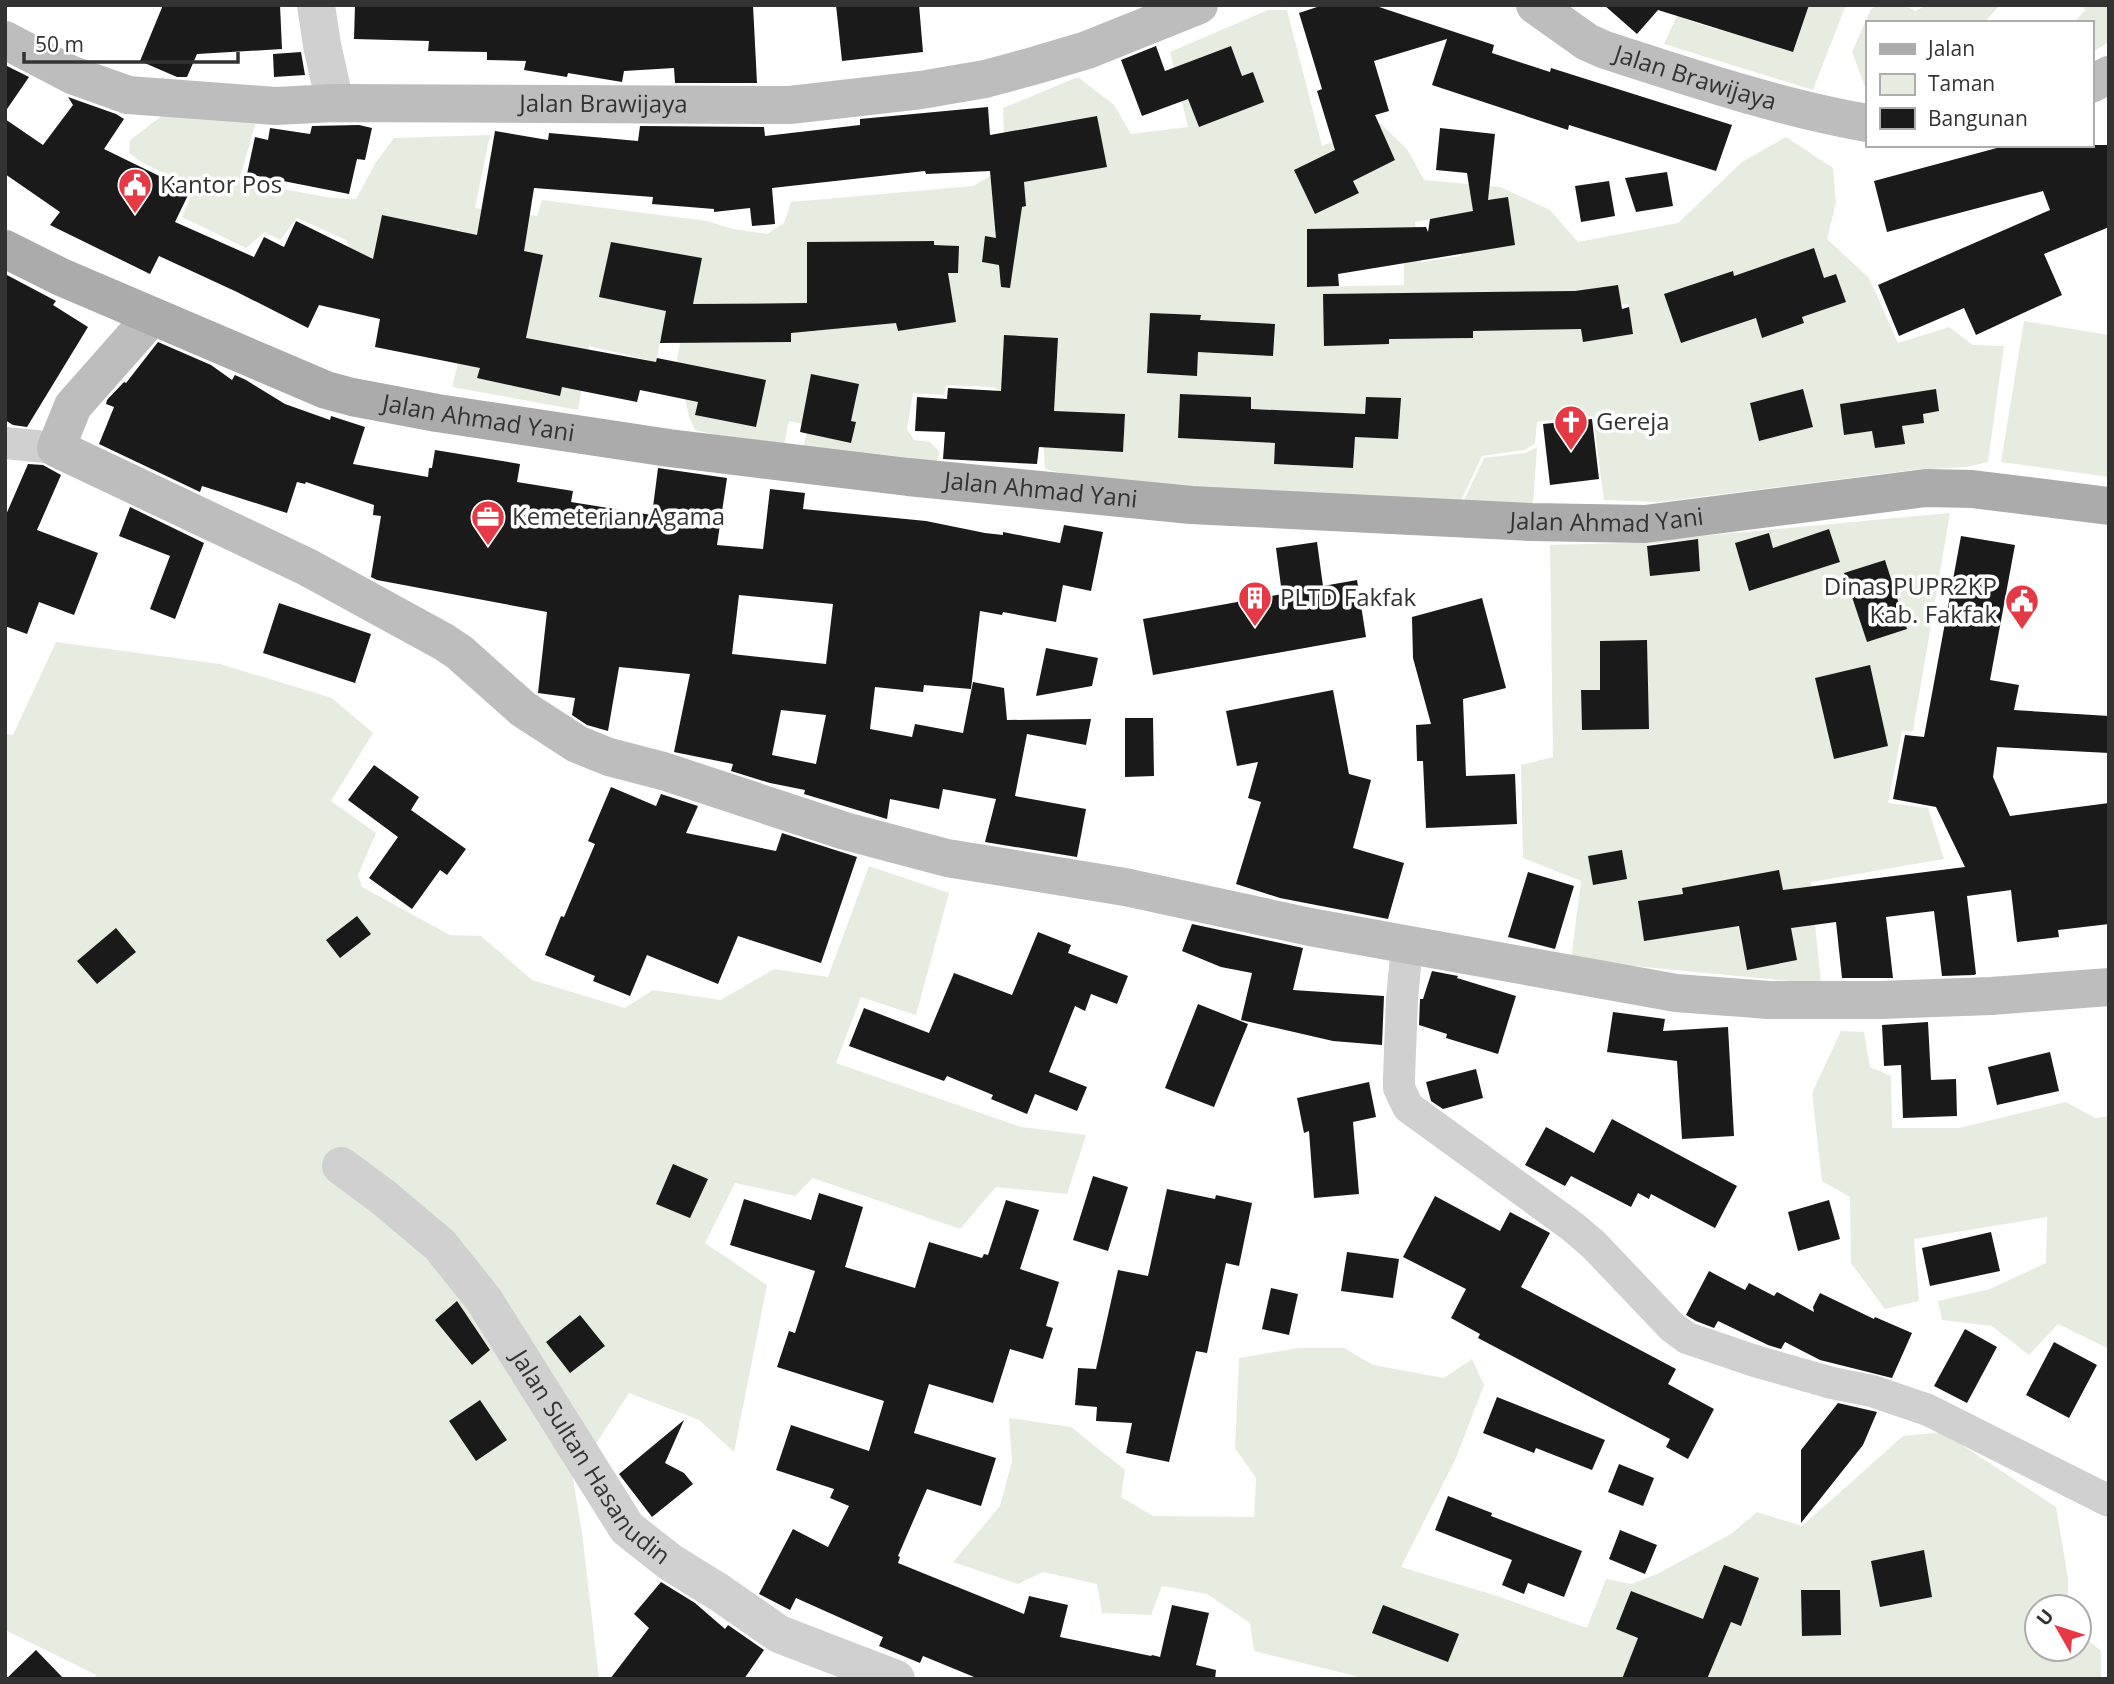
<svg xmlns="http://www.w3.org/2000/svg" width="2114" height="1684" viewBox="0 0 2114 1684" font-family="'Open Sans',sans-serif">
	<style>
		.green { fill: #e6ecdf; fill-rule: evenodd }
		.building { fill: #1a1a1a; fill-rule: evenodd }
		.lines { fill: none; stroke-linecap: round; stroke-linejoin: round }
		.minor { stroke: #d0d0d0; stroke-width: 32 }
		.tertiary { stroke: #d0d0d0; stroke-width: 38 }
		.secondary { stroke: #bdbdbd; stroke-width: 38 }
		.primary { stroke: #ababab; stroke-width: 38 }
		.labels { text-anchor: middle; stroke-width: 7; stroke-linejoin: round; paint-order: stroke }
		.street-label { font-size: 24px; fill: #333; stroke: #fff }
		.poi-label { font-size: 24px; fill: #333; stroke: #fff; text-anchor: start }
	</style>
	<rect width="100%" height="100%" fill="#fff"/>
	<!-- green -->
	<path class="green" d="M1682,5L1685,19L1718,30L1726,5L1755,40L1793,52L1809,5L1845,7L1813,90L1664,44Z
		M1879,5H1905L1915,11L1928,5H2000L1984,23H1867V92L1852,52L1871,9Z
		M2081,5H2109V42L2091,53V23H2074L2085,10Z
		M1268,10H1287L1322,146L1380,123L1407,149L1424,180L1500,187L1550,210L1578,242L1678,223L1742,162L1786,137L1833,168L1836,203L1827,239L1869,278L1898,343L1949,327L1973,345L2004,346L1988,462L1966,467L1913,470L1659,502L1604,500L1593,416L1537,422L1535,444L1524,450L1482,456L1459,505L1367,501L1079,477L1045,469L1040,398L1002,394L994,387L946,385L944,395L913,393L907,429L914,440L930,442L940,452L935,466L844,453L771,448L695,430L689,417L680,373L654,367L652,361L589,346L578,410L452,387L470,314L460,297L379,283L356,261L346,240L297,218L280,240L265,232L246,248L182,217L195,188L141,162L129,153L130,140L163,115L257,118L239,181L332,198L356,199L376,162L394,138L490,135L475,208L537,216L542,200L707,221L733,229L767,234L784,223L791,202L973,186L1005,168L1003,108L1078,77L1114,105L1131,134L1188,127L1170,52ZM1231,46L1240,71L1195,89L1186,63ZM1253,72L1263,102L1199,126L1188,97ZM1097,116L1106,167L1030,181L1021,129ZM1381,128L1395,160L1353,181L1359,193L1315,214L1294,170ZM1023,177L1026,206L994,210L991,181ZM1507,197L1515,245L1480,250L1472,203ZM382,215L465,232L454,287L371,270ZM1455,215L1461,256L1421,262L1415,222ZM1404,228V285L1307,287V229ZM985,237L1016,241L1013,266L982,262ZM473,241L543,255L534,300L464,287ZM912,241H934L933,267L911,266ZM611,242L656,251L644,305L600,296ZM807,242H872V279L808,280ZM940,245L959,246L957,273L939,272ZM1813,249L1823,276L1758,298L1749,271ZM665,251L702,259L690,316L653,308ZM1732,271L1749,320L1681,343L1665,294ZM1836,274L1845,302L1814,313L1805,284ZM1618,285L1621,304H1628L1633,334L1583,342L1579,311L1594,309L1592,289ZM950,287L955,322L898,331L892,296ZM861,290L864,325L827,329L824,293ZM1793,290L1804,323L1762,337L1751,304ZM1558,291V329L1492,330V292ZM1472,293L1473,338L1430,339L1429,295ZM1388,302V344L1324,345V303ZM790,303V342L700,343L699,304ZM1150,313L1200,315L1197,376L1147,373ZM1223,321L1275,324L1273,356L1221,353ZM661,336L681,340L675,368L656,365ZM1004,336L1058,338L1055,394L1001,391ZM705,369L766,380L756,427L695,415ZM811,375L859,384L852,416L805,407ZM1803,390L1813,427L1759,441L1750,403ZM1936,390L1939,411L1923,414L1924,423L1902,426L1904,444L1875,448L1872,431L1845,435L1840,404ZM1180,394L1251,397L1249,441L1178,438ZM1366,397L1400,399L1398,439L1364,437ZM1277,410L1356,414L1353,468L1274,464ZM1073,412L1125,414L1123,452L1071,448ZM816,414L855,422L851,443L811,434ZM789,421L808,425L803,449L784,445Z
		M2024,321L2109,335V477L2001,462Z
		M1537,447L1533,504H1462L1484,458L1525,453Z
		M1950,513L1913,731H1902L1888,803L1928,808L1944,859L1811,882L1821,984L1571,960L1581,881L1523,858L1521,765L1553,757L1550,545L1626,543ZM1829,529L1840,562L1809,572L1799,539ZM1769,534L1782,581L1749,591L1735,543ZM1697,539L1700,571L1650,576L1647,544ZM1885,560L1907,628L1867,642L1845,573ZM1600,641H1647L1648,729L1582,730L1581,691L1600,690ZM1816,678L1888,746L1887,747L1834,759ZM1729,881L1797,960L1747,970ZM1712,884L1719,929L1689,934L1682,889ZM1673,896L1644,941L1638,901Z
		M56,642L220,664L332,698L373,733L331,801L376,833L358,875L362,887L450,935L481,936L532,980L625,1008L653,990L721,1000L774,969L828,977L869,866L949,893L916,1015L861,997L836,1063L1021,1127L1086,1135L1067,1194L996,1187L960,1229L813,1178L795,1196L735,1183L705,1243L767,1285L734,1452L699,1420L629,1393L573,1479L582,1532L599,1679H95L96,1675L5,1630V734L13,735Z
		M1841,1031L1864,1032L1870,1067L1891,1076L1892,1128H1959L2066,1102L2095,1118L2109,1116V1349L2058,1324L2029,1355L1992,1326L1942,1320L1938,1301L1990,1289L2046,1263L2047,1217L1914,1239L1919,1301L1885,1309L1851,1263L1850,1197L1822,1181L1812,1093Z
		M1299,1348H1344L1373,1365L1444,1378L1472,1359L1484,1385L1456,1458L1401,1567L1494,1595L1587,1628L1606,1579L1632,1584L1659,1573L1731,1534L1757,1512L1802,1526L1903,1436L1942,1432L2056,1507L2068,1578V1607H2037V1649H2079V1632L2101,1651V1679H1367L1254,1651L1250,1623L1207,1594L1162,1586L1151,1615L1102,1613L1097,1584L1043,1572L1018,1584L953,1562L1000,1506L1012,1461L1009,1418L1071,1427L1125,1470L1121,1497L1153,1516L1254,1517L1256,1478L1235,1448L1239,1358Z"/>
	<!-- building -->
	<path class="building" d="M163,5H280L282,49L197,54L187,77H177L140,61Z
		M355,5H753L757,83H675L674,68L624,71L622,82L568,73L567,77L524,70L526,61L487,60V52L428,51L429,41L354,39Z
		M836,5H919L923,52L842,61Z
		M1323,5H1373L1494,45L1492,53L1550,72L1551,68L1732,125L1716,171L1569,125L1568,130L1432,85L1447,39L1374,61L1389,111L1375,115L1395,160L1353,181L1359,193L1315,214L1294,170L1335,150L1317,91L1322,89L1299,13Z
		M1604,5H1809L1793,52L1658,10L1637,34Z
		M1156,46L1165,71L1231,46L1242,76L1253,72L1264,102L1199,127L1188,99L1142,116L1121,60Z
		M301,52L305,75L274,77L273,54Z
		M5,65L29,77L5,112Z
		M68,97L116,114L124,119L104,149L190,191L175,222L254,257L264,237L284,247L296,221L373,259L382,215L477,235L495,131L548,140L549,133L638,141L640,126L764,127L765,136L860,125V119L988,107L990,135L1097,116L1107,167L1024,182L1026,206L1022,207L1010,288L1001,287L999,265L982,262L985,236L996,238L990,171L926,174L925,171L772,188L775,224L752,226L750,208L714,212V209L652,204L653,197L534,188L524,251L543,255L526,338L656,362L657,358L766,380L756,427L695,415L698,402L640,390L637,402L562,387L560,396L477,378L480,368L375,347L380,319L319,305L308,328L237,292L159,256L150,274L50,225L60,212L5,174V119L43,145L73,105Z
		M359,125L372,128L365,160L357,159L349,194L247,174L255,137L268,140L270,128L310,134L312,126Z
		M1440,128L1495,134L1488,200L1508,197L1515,245L1338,274L1339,286L1307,287V229L1426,227L1428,232L1430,219L1473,211L1467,173L1436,170Z
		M2008,145H2109V227L2044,254L2062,295L1976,335L1964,308L1899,336L1878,285L2050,210L2043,191L1887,232L1874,181Z
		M1667,172L1673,206L1636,212L1625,178Z
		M1609,181L1615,216L1581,222L1575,186Z
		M934,241V245L959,246L958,273H948L956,322L898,331L896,323L791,333V342L660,343L666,311L599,297L611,242L702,258L693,304L807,303V242Z
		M1814,248L1824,278L1836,274L1846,302L1802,317L1804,323L1762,338L1756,318L1681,343L1664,294L1733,271L1734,276Z
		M5,274L56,301L53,305L88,327L27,427L13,425L5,420Z
		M1618,285L1622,309L1629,307L1633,334L1583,342L1581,329L1473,331V338L1389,339V344L1324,346L1323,294L1575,291Z
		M1150,313L1201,315L1200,320L1275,324L1273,356L1198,352L1197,376L1147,373Z
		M1004,335L1058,338L1054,411L1125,414L1123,452L1039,447L1037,464L943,459L945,432L915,431L917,397L947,399L948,388L1001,391Z
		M158,342L211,365L232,380L235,375L246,380L285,404L330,420L331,416L365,427L353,464L428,477L429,468H432L435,450L520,464L517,482L573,491L571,502L652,515L658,468L727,478L717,545L763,549L770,489L805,493L803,509L926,521L985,533L1003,535V532L1060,543L1064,525L1103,532L1091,591L1063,585L1056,622L1003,612L1002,615L980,611L971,689L924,685L923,692L875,687L870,729L912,737L915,724L963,733L973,682L1004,688L1007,720L1091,719L1086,745L1027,734L1015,796L1086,809L1077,857L985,842L996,799L943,789L939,809L890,799L887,819L804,794L805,790L770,783L731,771L733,764L674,752L690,674L619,667L608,731L587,725L572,715L575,698L538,693L547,612L377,580L371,577L381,516L373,515L374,505L306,482L305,484L297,482L287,513L202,486L200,492L99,444L114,407L106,404L107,400L124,382L126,383ZM739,595L833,604L826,664L732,654ZM781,710L826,715L816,764L772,755Z
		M811,374L859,384L851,421L856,422L851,443L800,432Z
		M1803,389L1813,427L1759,441L1750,403Z
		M1936,389L1939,411L1923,414L1924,423L1902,426L1905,444L1875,448L1872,431L1844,435L1840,404Z
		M1180,394L1251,397V409L1365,414L1366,397L1401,398L1398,439L1355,437L1353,468L1274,464L1275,443L1178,438Z
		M1592,419L1599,479L1550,485L1543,424Z
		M28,464L43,465L61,475L37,530L98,553L74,615L39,602L27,634L5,626V517Z
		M130,507L204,543L175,619L150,609L170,556L119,536Z
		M1829,529L1840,562L1749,591L1735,543L1769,533L1773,548Z
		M1961,536L2015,545L1990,680L2019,685L2014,710L2109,716V753L1997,747L1993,777L2010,816L2109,803V924L2058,930L2059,937L2017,942L2011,890L1967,896L1976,974L1974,975L1942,976L1934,911L1886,917L1893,978H1842L1836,922L1791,928L1797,960L1747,970L1739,926L1644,941L1638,901L1683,894L1682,888L1779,870L1783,890L1965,867L1936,807L1893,799L1905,735L1924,737Z
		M1698,539L1700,571L1650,576L1647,546Z
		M1317,542L1323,586L1357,580L1366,637L1153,675L1143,619L1282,594L1276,548Z
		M1885,560L1907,629L1867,642L1844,573Z
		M1482,598L1506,688L1463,699L1466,776L1515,774L1517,824L1426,828L1423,761H1417L1416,725L1431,724L1413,658L1412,617Z
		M279,603L371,634L355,683L263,653Z
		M1647,640L1649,729L1582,730L1581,690H1600V641Z
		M1046,648L1098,658L1092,686L1036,696Z
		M1870,665L1888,746L1834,759L1815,678Z
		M1333,690L1349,774L1371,780L1353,848L1404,863L1388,919L1280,898L1236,884L1261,802L1248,798L1258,762L1237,766L1226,711Z
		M1125,718H1153L1154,776L1125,777Z
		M374,765L419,797L411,810L466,849L447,875L440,870L412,909L369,878L398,837L348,800Z
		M611,787L656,806L661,794L698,806L686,833L776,851L782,833L857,857L821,963L738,936L718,984L647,955L630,996L593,981L595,976L545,955L561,916L564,917L595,844L588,841Z
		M1622,850L1627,879L1593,885L1588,856Z
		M1528,872L1574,886L1555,949L1508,937Z
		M357,916L371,934L340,958L326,940Z
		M1192,924L1303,948L1293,990L1384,996L1382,1045L1333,1041L1241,1020L1252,973L1221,967L1182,951Z
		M116,928L136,952L97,984L77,961Z
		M1038,932L1071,945L1068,953L1128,976L1117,1004L1091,994L1085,1011L1075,1006L1049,1072L1087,1087L1077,1111L1035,1094L1027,1114L991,1099L993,1095L947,1076L944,1081L849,1046L864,1008L929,1033L954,973L1012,995Z
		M1432,971L1458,976L1457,978L1516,996L1498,1054L1446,1038L1447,1034L1419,1025L1420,999H1423Z
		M1198,1004L1248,1024L1214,1107L1165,1088Z
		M1613,1012L1665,1019L1663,1031L1728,1027L1734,1136L1682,1139L1677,1061L1607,1052Z
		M1928,1022L1931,1080L1956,1079L1957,1116L1903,1118L1901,1065L1884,1066L1882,1025Z
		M2050,1052L2059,1091L1997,1105L1988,1067Z
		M1476,1069L1483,1098L1443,1109L1431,1101L1426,1082Z
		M1369,1082L1376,1117L1353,1122L1359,1194L1314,1198L1309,1131L1304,1133L1297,1098Z
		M1612,1119L1737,1186L1715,1228L1651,1194L1649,1199L1638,1193L1631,1207L1571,1176L1565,1186L1525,1165L1546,1127L1594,1153Z
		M673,1164L708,1179L690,1218L656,1204Z
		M1093,1176L1128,1187L1108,1251L1073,1240Z
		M1167,1189L1215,1199L1216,1195L1252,1203L1239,1266L1226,1263L1207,1353L1196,1351L1169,1462L1126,1453L1132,1423L1096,1421L1097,1407L1075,1405L1078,1368L1096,1369L1118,1270L1148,1276Z
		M819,1193L863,1207L845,1267L915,1288L929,1242L982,1258L984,1254L988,1255L1006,1200L1039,1210L1020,1269L1059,1282L1046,1326L1053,1328L1043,1359L1010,1349L993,1403L929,1384L914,1433L996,1458L981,1506L927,1489L898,1556L900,1557L898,1563L1024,1614L1029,1596L1068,1605L1060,1637L1151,1656L1152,1655L1160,1657L1172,1605L1209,1613L1196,1665L1216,1670L1215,1679H979L923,1656L920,1663L879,1646L883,1637L796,1598L790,1610L759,1594L793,1529L828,1547L849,1506L830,1498L834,1489L776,1470L791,1425L869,1451L884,1401L777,1367L789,1331L795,1333L815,1271L730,1245L744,1199L811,1220Z
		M1435,1196L1500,1231L1510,1212L1550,1233L1521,1287L1676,1369L1668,1384L1714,1409L1688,1459L1666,1447L1670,1439L1478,1338L1480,1334L1451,1318L1466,1289L1403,1257Z
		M1829,1200L1840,1239L1798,1251L1788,1212Z
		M1991,1232L2000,1271L1930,1286L1922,1248Z
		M1347,1252L1399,1259L1393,1298L1341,1291Z
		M1709,1271L1745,1290L1749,1283L1774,1296L1777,1292L1814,1312L1813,1307L1820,1293L1874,1319L1875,1317L1912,1333L1892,1378L1820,1360L1785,1342L1781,1349L1768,1345L1718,1321L1714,1328L1696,1321L1686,1315Z
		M1271,1288L1298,1294L1289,1335L1262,1329Z
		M457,1301L490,1350L472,1365L435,1320Z
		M580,1315L605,1346L570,1373L546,1342Z
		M1965,1329L1997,1347L1967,1403L1934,1386Z
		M2054,1342L2097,1365L2069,1418L2026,1395Z
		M1497,1397L1605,1440L1592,1470L1536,1448L1534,1453L1483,1433Z
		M480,1400L507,1440L476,1461L449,1421Z
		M1838,1403L1877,1412L1863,1445L1801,1523V1450Z
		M684,1420L665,1463L684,1473L693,1484L652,1517L619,1474Z
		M1619,1464L1654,1478L1643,1506L1608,1492Z
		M1448,1496L1492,1513L1491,1516L1582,1551L1564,1597L1528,1583L1524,1594L1502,1585L1512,1560L1435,1530Z
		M1620,1530L1657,1545L1645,1574L1609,1559Z
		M1924,1550L1932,1597L1880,1607L1871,1561Z
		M1724,1565L1759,1578L1741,1626L1731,1622L1707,1679H1622L1638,1638L1616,1629L1631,1591L1703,1619Z
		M661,1582L695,1603L725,1629L728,1625L764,1650L744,1679H610L649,1628L634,1614Z
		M1801,1590H1840L1841,1635L1802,1636Z
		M1383,1605L1459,1634L1448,1662L1372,1633Z
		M36,1650L64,1679H6Z"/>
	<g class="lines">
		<!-- minor -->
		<path class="minor" d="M5,443L56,448
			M1407,945L1402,999L1399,1078V1088L1408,1107L1573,1227L1594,1245L1672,1327L1687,1338L1755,1361L1832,1383L1872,1391L1928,1410L2109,1501"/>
		<!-- tertiary -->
		<g class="tertiary">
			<path d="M316,5L322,45L335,103"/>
			<path id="s1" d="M341,1166L383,1197L440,1245L484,1300L627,1528L670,1562L720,1593L779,1634L896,1679"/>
		</g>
		<!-- secondary -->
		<g class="secondary">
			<path id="s2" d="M1535,5L1587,42L1605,50C1692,78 1777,107 1867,123"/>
			<path id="s3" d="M5,40L72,75L128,95L276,106L335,103L790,105L921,90L985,79L1033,66L1087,50L1199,5"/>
			<path d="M2091,84L2109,75"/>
			<path d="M150,316L141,329L73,406L56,448L307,567L444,642L459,652L523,709L577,744L609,757L663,771L845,831L947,858L1125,887L1310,927L1676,993L1769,1000H1880L1991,996L2109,987"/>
		</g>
		<!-- primary -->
		<path class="primary" id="s4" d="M5,249L61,277L326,390L352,397L437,413L669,448L908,477L1191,505L1531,522L1645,524L1926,488L1972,489L2109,506"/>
	</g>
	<!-- icons -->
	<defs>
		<g id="civic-pin" transform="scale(1.75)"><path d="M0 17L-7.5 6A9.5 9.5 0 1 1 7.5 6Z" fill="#e63946" stroke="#fff"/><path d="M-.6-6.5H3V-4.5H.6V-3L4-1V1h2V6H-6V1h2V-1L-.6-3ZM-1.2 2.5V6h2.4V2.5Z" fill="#fff"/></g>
		<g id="church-pin" transform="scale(1.75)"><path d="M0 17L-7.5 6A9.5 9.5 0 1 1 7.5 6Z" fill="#e63946" stroke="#fff"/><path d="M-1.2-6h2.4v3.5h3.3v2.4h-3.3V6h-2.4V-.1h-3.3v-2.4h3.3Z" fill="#fff"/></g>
		<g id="office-pin" transform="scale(1.75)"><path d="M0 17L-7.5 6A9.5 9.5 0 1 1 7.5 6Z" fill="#e63946" stroke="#fff"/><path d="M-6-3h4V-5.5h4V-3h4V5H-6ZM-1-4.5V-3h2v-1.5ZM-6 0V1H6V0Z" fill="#fff"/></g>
		<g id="building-pin" transform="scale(1.75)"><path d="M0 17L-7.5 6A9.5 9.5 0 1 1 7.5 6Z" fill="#e63946" stroke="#fff"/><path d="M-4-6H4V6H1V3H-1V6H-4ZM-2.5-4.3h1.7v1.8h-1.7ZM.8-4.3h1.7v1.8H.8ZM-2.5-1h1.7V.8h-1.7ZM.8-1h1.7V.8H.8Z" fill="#fff"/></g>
	</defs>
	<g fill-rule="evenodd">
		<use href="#civic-pin" x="135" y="185"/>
		<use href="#church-pin" x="1571" y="422"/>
		<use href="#office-pin" x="488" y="517"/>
		<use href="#building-pin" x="1255" y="598"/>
		<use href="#civic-pin" x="2022" y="601"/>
	</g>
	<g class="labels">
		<!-- street labels -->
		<g class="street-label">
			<text dy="8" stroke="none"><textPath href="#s2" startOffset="178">Jalan Brawijaya</textPath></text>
			<text dy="8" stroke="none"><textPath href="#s3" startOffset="611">Jalan Brawijaya</textPath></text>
			<text dy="8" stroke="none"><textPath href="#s4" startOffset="506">Jalan Ahmad Yani</textPath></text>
			<text dy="8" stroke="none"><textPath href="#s4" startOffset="1073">Jalan Ahmad Yani</textPath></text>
			<text dy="8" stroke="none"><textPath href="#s4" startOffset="1640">Jalan Ahmad Yani</textPath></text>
			<text dy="8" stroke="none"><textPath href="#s1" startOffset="388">Jalan Sultan Hasanudin</textPath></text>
		</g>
		<!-- poi labels -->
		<g class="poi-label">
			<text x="160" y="193">Kantor Pos</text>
			<text x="1596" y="430">Gereja</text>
			<text x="512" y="525">Kemeterian Agama</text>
			<text x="1997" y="595" text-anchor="end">Dinas PUPR2KP<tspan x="1997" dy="28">Kab. Fakfak</tspan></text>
			<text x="1280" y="606">PLTD Fakfak</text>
		</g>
	</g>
	<!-- border -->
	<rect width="2114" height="1684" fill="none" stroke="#333333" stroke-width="14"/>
	<!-- legend -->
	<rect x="1866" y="21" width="228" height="126" fill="#ffffff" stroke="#adadad" stroke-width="2"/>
	<rect x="1880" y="44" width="35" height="10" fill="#ababab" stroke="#adadad" stroke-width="2"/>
	<text x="1928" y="56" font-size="21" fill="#333333">Jalan</text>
	<rect x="1880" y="74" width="35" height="21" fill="#e6ecdf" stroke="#adadad" stroke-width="2"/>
	<text x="1928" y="91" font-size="21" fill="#333333">Taman</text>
	<rect x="1880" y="108" width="35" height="21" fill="#1a1a1a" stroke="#adadad" stroke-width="2"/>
	<text x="1928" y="126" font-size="21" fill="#333333">Bangunan</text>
	<!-- north arrow -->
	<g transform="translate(2058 1628) rotate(309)"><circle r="33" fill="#ffffff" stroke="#adadad" stroke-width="2"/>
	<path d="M0-5L12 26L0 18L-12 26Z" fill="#e63946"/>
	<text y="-10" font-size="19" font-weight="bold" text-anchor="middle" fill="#333333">U</text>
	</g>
	<!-- scale -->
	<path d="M24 52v10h214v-10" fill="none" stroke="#333333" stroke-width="3.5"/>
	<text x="35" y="52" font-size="21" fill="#333333" stroke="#ffffff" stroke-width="5" paint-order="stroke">50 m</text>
</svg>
